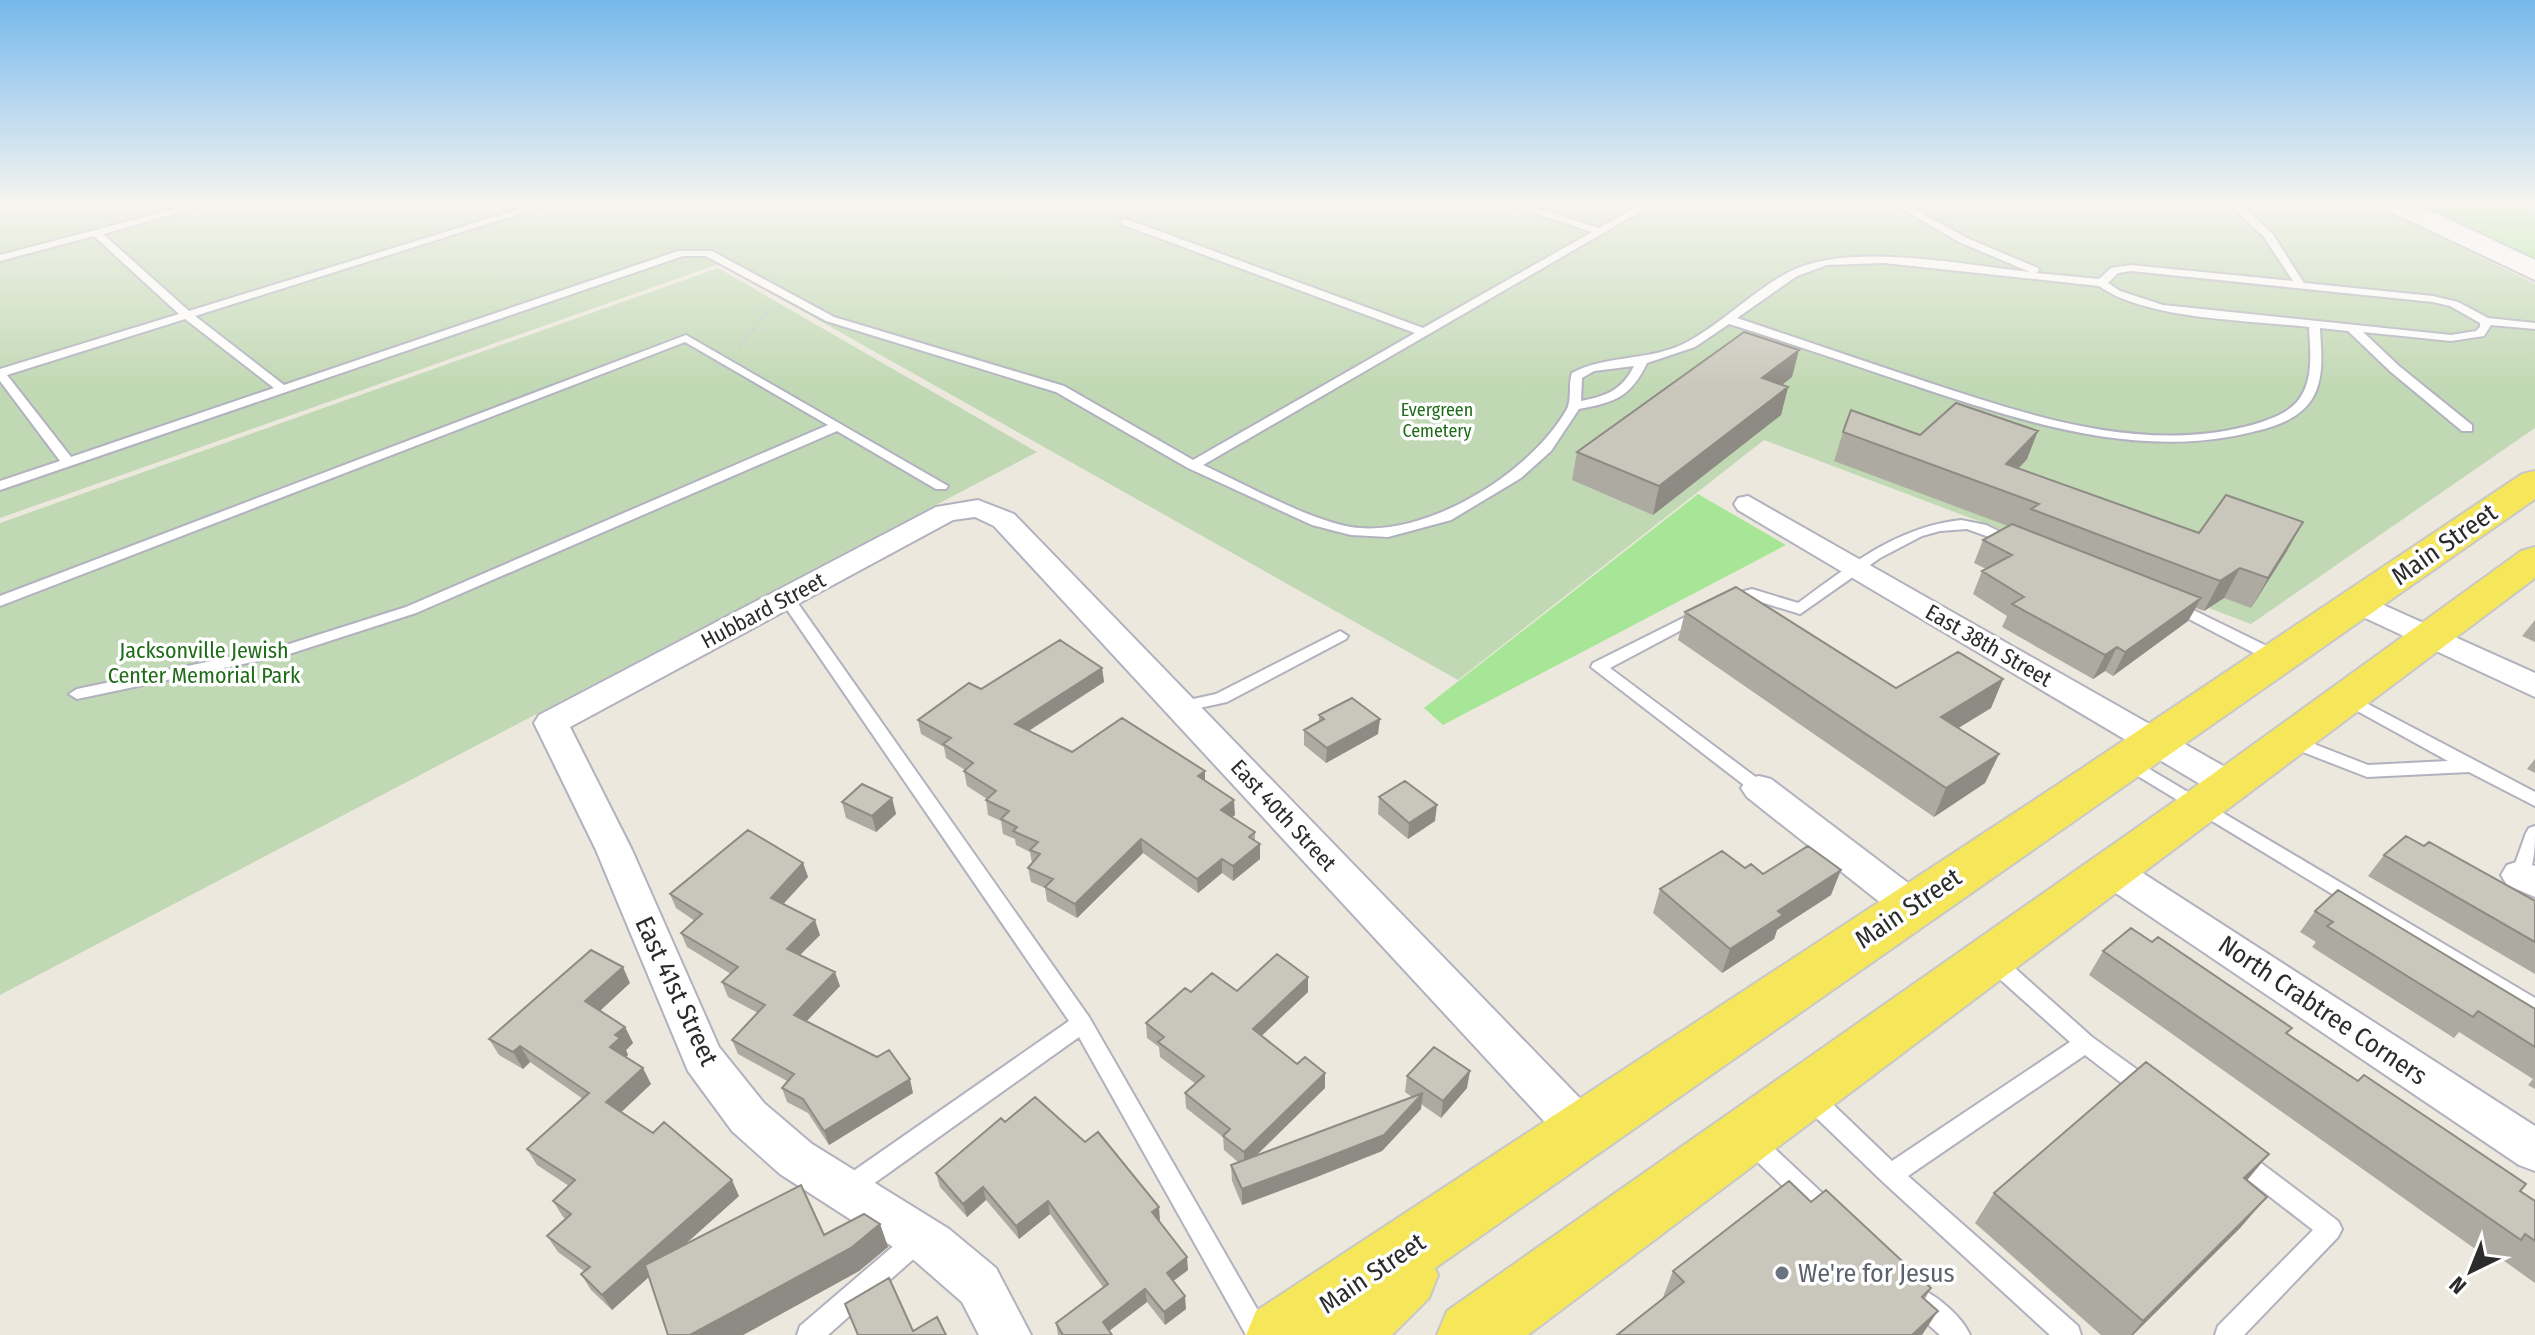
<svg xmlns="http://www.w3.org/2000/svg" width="2535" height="1335" viewBox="0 0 2535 1335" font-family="'Fira Sans Condensed',sans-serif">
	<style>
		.green { fill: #a7e697 }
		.cemetery { fill: #c0d8b3 }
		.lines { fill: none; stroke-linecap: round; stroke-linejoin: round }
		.lane-casing { stroke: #b1b1bf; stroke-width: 4 }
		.street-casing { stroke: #b1b1bf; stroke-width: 4 }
		.secondary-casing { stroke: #b1b1bf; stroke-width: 4 }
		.primary-casing { stroke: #c8c8c8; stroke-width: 4 }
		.path { stroke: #c8c8c8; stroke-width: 3; stroke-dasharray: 4 3; stroke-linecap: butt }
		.lane { fill: #fff; fill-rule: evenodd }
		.street { fill: #fff; fill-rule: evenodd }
		.secondary { fill: #fff; fill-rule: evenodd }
		.primary { fill: #f5e65a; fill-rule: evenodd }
		.wall { fill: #adaaa1 }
		.shaded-wall { fill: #8d8b83 }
		.building { fill: #c9c6bb; stroke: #8d8b83; stroke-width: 2 }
		.worship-dot { fill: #6b7280; stroke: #fff; stroke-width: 3 }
		.labels { text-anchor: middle; stroke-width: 7; stroke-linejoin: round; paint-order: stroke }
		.far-park-label { font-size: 18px; fill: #1e6b18; stroke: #fff }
		.street-label { font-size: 22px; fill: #2b2b2b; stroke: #fff }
		.park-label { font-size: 22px; fill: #1e6b18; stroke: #fff }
		.near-street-label { font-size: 26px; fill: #2b2b2b; stroke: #fff }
		.near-worship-label { font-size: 26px; fill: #5b616d; stroke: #fff; text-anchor: start }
	</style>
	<rect width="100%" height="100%" fill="#ede8dd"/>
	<!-- green -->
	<path class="green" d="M2406,203H2516L2535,212V266Z
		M1698,494L1786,545L1443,725L1424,708Z"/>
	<!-- cemetery -->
	<path class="cemetery" d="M0,203H2371L2535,284V428L2251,624L1764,440L1458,680L719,264L0,518Z
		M718,268L1037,452L0,995V523Z"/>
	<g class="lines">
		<!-- lane casing -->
		<g class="lane-casing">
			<path id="lane" d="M198,203H214L103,234L189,311L539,203H554L195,316L284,385L678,251H712L834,317L1064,386L1193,460L1415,333L1121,224V220H1129L1423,328L1592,232L1504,203H1519L1599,228L1643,203H1655L1203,465C1245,484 1306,519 1351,527C1425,539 1531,473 1567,409C1572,399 1568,384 1572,373C1607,354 1652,362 1689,341C1724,322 1753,291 1789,272C1848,241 1964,265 2030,272L1959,242L1892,203H1904L1967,238L2038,268L2039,270L2036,273L2099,279L2111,268L2131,265L2293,281L2264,237L2228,203H2239L2272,233L2304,283L2433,296L2458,302L2488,318L2535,323V329L2491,325L2484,336L2451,341L2363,332L2399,366L2472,425V431H2462L2391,372L2348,331L2320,328C2321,351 2325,378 2312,399C2300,418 2277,426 2256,431C2142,461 2027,423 1919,387C1856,366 1793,344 1729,324L1695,347L1647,363C1630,398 1615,402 1579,409L1551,451L1521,478L1451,520L1388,537L1351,535L1312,525L1188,468L1056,392L826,321L706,256H683L0,490V481L60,461L0,381V369L179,314L94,236L0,261V255ZM1884,263L2099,286C2146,320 2250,320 2309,327C2310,349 2314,378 2300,398C2289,414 2266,421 2248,426C2141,454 2028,415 1927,382C1863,361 1800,339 1737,318L1797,276L1827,265ZM2131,271L2433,302L2450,306L2480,323V327L2476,331L2451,335L2163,305L2120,291L2108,283L2118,273ZM185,319L274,388L71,457L7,375ZM1634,366C1622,390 1607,396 1581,401L1582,378L1594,371Z
				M686,335L948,486L946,489H936L837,431L416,613L286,655L77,699L69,694L77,689L283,646L406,607L828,425L685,342L0,606V596Z
				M1961,520L1986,525L2021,542L2014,546L1967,529L1940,531L1922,536L1880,558L1800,614L1751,599L1730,604L1722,599L1725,596L1752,589L1798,603C1849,566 1896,527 1961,520Z
				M787,593L792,595L1089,1017L1272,1335H1246L1079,1037L855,1197L847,1200L839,1197L835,1189L839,1181L1069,1021L779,598Z
				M2173,600L2283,654L2285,658L2277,663L2271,662L2168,608L2165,605Z
				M1699,610L1704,612L1707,615L1704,618L1610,668L1765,784L1768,788L1765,792H1753L1591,667L1593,663Z
				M1340,631L1348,636L1346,639L1227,702L1181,712L1173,707L1175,703L1216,694Z
				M2347,693L2535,792V806L2469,772L2367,777L2285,745L2283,741L2291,735L2368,765L2448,761L2341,702L2339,698Z
				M2129,757L2535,998V1017L2123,767L2120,763L2123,759Z
				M2535,826C2535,846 2535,862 2527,880L2520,882L2513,880L2511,875L2526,833L2529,828Z
				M1991,951L1998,953L2092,1037L2153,1081L2156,1088L2153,1095L2145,1097L2137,1095L2085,1055L1908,1176L2078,1326L2081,1335H2050L1883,1182L1804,1106L1801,1099L1804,1092L1812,1089L1820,1092L1892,1161L2070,1042L1984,965L1981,959L1984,953Z
				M1752,1132L1760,1135L1836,1206L1840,1214L1836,1222L1828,1225L1820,1222L1744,1149L1741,1142L1744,1135Z
				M2237,1148L2245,1151L2338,1221L2342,1229L2338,1237L2244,1335H2215L2218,1326L2313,1230L2229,1165L2226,1158L2229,1151Z
				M919,1228L927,1231L931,1239L927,1247L828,1335H797L800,1326L911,1231Z
				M1921,1289C1938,1296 1963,1318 1970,1335H1940L1912,1310L1909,1301L1912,1292Z"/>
		</g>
		<!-- street casing -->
		<g class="street-casing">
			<path id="street" d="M1748,496L2241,776L2247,785L2241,794L2229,797L2217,794L1738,510L1734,504L1738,498Z
				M978,500L1014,514L1598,1117L1604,1131L1598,1145L1582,1151L1566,1145L994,526L975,517L953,520L570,727L632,850L719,1047L764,1103L812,1144L949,1229L996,1268L1031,1335H979L962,1302L915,1261L780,1174L732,1131L688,1071L596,850L534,723L539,715L936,507Z
				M2359,594L2535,673V697L2348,610L2344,603L2348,596Z
				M1759,776L1771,779L1924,895L1929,905L1924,915L1910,920L1896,915L1747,797L1741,788L1747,779Z
				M2111,857L2124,861L2535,1126V1171L2519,1165L2098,881L2092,871L2098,861Z
				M2520,861L2535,866V897L2507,885L2501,875L2507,865Z"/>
		</g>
		<!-- secondary casing -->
		<g class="secondary-casing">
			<path id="secondary" d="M2381,203H2415L2535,260V280L2385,209Z"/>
		</g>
		<!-- primary casing -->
		<g class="primary-casing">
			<path id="primary" d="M2535,471V499L1435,1268L1438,1275L1429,1298L1392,1335H1246L1256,1311L2048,791L2522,474Z
				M2535,547V578L1528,1335H1437L1447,1311L2185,794L2521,551Z"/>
		</g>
		<!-- path -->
		<path class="path" d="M739,347L770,308"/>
		<!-- lane -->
		<use href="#lane" class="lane"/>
		<!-- street -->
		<use href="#street" class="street"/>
		<!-- secondary -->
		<use href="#secondary" class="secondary"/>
		<!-- primary -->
		<use href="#primary" class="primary"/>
	</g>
	<!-- wall -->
	<path class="wall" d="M1792,377L1782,385L1788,387L1781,415L1653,515L1572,480L1577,452Z
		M1843,432L1920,435L2027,459L2019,468L2199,533L2287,551L2251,608L2224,598L2204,611L2196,608L2188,621L2113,676L2105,671L2093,679L2002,627L2007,616L1973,594L1982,571L1986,569L1974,563L1983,540L2008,526L1834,461Z
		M1685,612L1896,688L2003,679L1991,708L1958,728L1999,754L1985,783L1934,817L1678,640Z
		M2535,620V642L2522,636Z
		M1102,668L1104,682L1029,731L1072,752L1205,781L1235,815L1232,817L1255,832V841L1260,844V859L1233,881L1222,873L1198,893L1143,853L1077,918L1047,901L1045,888L1031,882L1028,868L1032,863L1030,852L1016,845L1015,839L1003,834L1001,821L988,815L986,800L987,799L967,786L964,771L965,770L946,758L944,747L921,734L918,720L981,689Z
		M1319,715L1378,734L1326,763L1304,745V730L1319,722Z
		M2535,759V773L2527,769Z
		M1379,797L1435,821L1408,839L1378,814Z
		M892,798L896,814L876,832L846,818L842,802Z
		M2424,846L2535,901V974L2368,876L2384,855Z
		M803,863L808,877L783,904L820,935L800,955L840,986L807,1021L913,1093L829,1145L808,1113L787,1102L782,1088L787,1081L738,1054L732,1040L758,1013L728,997L722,982L731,974L687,947L681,933L695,921L676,908L670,894Z
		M1745,868L1831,895L1777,930L1774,939L1722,973L1653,913L1660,889Z
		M2315,911L2535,1009V1089L2528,1085L2533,1079L2459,1032L2454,1038L2312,947L2316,942L2300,932Z
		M2152,942L2292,1028L2287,1034L2535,1201V1283L2500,1258L2495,1263L2089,975L2103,951Z
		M630,983L600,1011L625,1027L633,1043L626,1050L628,1055L626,1057L651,1084L621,1112L739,1196L684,1245L824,1235L880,1224L888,1247L859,1271L743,1335H668L649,1277L612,1310L591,1290L581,1274L584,1271L558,1252L547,1236L566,1219L563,1217L553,1201L569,1186L537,1165L527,1149L583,1099L530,1062L523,1069L499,1055L489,1039Z
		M1191,992H1308L1261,1036L1297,1064L1325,1073V1088L1256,1156L1412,1097L1405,1092L1407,1076L1467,1088L1441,1118L1421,1104V1109L1382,1151L1314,1178L1242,1205L1232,1181L1231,1165L1238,1162L1224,1150L1223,1137L1186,1108L1185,1093L1196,1084L1160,1057L1159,1047L1147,1038L1146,1023Z
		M1005,1122L1160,1220L1159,1221L1188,1270L1173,1281L1186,1309L1165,1325L1147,1302L1109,1331L1112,1335H1058L1056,1323L1103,1287L1050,1214L1019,1239L986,1200L967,1217L940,1187L936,1173Z
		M2247,1180L2241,1227L2133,1335H2101L1975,1223L1994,1193Z
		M1811,1202L1931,1288L1925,1299L1662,1300L1673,1271Z"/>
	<!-- shaded-wall -->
	<path class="shaded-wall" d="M1799,350L1792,377L1755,405L1762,378Z
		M1788,387L1781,415L1653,515L1659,486Z
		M2038,431L2027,459L1998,490L2006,464Z
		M2303,522L2287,551L2251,608L2268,578Z
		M2240,568L2224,598L2204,611L2220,581Z
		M2201,598L2188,621L2113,676L2125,652Z
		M2117,647L2105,671L2093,679L2105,655Z
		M1102,668L1104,682L1017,738L1015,724Z
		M2003,679L1991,708L1929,746L1941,717Z
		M1380,719L1378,734L1326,763L1327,748Z
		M1999,754L1985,783L1934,817L1946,788Z
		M1205,771V785L1198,776Z
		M892,798L896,814L876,832L872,816Z
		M1234,800L1235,815L1221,825V810Z
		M1437,805L1435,821L1408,839L1409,823Z
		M1141,839L1143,853L1077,918L1075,904Z
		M1260,844V859L1233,881V866Z
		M1222,859V873L1198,893L1197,879Z
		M803,863L808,877L776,912L771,898Z
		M1841,870L1831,895L1777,930L1774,939L1722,973L1730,949L1778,911Z
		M815,920L820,935L792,963L787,949Z
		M623,967L630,983L593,1017L585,1001Z
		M835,972L840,986L799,1029L794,1015Z
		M1308,977V992L1253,1044V1029Z
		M625,1027L633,1043L626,1050L628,1055L618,1064L610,1047L615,1035Z
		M520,1046L530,1062L523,1069L513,1052Z
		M643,1068L651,1084L615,1118L606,1102Z
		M1470,1071L1467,1088L1441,1118L1443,1101Z
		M1325,1073V1088L1244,1167V1152Z
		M910,1079L913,1093L829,1145L824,1131Z
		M1423,1093L1421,1109L1382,1151L1314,1178L1242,1205V1189Z
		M2269,1154L2244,1184V1178Z
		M732,1180L739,1196L612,1310L602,1295Z
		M983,1187L986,1200L967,1217L963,1204Z
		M2267,1197L2241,1227L2133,1335H2131L2143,1321Z
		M1048,1201L1050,1214L1019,1239L1016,1226Z
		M1159,1207L1160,1220L1153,1225L1152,1212Z
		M880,1224L888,1247L859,1271L743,1335H690Z
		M1187,1257L1188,1270L1168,1285L1167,1273Z
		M1145,1289L1147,1302L1105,1334L1103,1322Z
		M1185,1296L1186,1309L1165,1325L1164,1312Z
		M1938,1311L1922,1335H1912Z"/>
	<!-- building -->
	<path class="building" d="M1744,332L1799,350L1762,378L1788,387L1659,486L1577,452Z
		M1956,403L2038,431L2006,464L2199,533L2226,495L2303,522L2268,578L2240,568L2220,581L2031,509L2039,504L1843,432L1851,410L1920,435Z
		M2012,524L2201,598L2125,652L2117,647L2105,655L2012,604L2024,597L1982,571L2012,555L1983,540Z
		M1736,587L1896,688L1958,652L2003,679L1941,717L1999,754L1946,788L1685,612Z
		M1060,640L1102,668L1015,724L1072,752L1122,718L1205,771L1198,776L1234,800L1221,810L1255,832L1249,837L1260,844L1233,866L1222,859L1197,879L1141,839L1075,904L1045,887L1053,879L1028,868L1040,854L1030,850L1038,842L1013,831L1017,827L1001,819L1009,811L986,800L996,791L964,771L973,763L943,744L951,738L918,720L969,683L981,689Z
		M1352,698L1380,719L1327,748L1304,730L1324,719L1319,715Z
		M1405,781L1437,805L1409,823L1379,797Z
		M862,784L892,798L872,816L842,802Z
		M748,830L803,863L771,898L815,920L787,949L835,972L794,1015L877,1057L889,1050L910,1079L824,1131L803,1099L782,1088L794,1074L732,1040L765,1005L722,982L738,967L681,933L702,914L670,894Z
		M2406,836L2424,846L2429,842L2535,901V942L2384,855Z
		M1808,846L1841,870L1778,911L1783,915L1730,949L1660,889L1722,851L1745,868L1751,864L1763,874Z
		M2338,890L2535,1009V1047L2478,1011L2473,1017L2327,926L2333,922L2315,911Z
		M2131,928L2152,942L2158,937L2292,1028L2286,1033L2358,1081L2364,1075L2526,1184L2520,1191L2535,1201V1241L2525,1234L2521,1240L2103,951Z
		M591,950L623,967L585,1001L625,1027L615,1035L620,1038L610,1047L643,1068L606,1102L653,1133L664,1122L732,1180L602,1295L581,1274L590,1267L547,1236L571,1214L553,1201L575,1180L527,1149L589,1093L520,1046L513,1052L489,1039Z
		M1277,954L1308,977L1253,1029L1297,1064L1305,1057L1325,1073L1244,1152L1223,1136L1230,1129L1185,1093L1204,1076L1158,1042L1164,1037L1146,1023L1185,988L1191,992L1212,973L1237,991Z
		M1434,1047L1470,1071L1443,1101L1407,1076Z
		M2146,1062L2269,1154L2244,1178L2267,1197L2143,1321L1994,1193Z
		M1423,1093L1384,1135L1315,1162L1242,1189L1231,1165Z
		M1035,1097L1085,1142L1098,1132L1159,1207L1152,1212L1187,1257L1167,1273L1185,1296L1164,1312L1145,1289L1103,1322L1112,1335H1063L1056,1323L1108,1284L1048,1201L1016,1226L983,1187L963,1204L936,1173L1001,1118L1005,1122Z
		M1789,1181L1811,1202L1826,1190L1931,1288L1922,1297L1938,1311L1912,1335H1617L1684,1282L1673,1271Z
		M801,1185L824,1235L864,1214L880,1224L851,1248L690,1335H668L645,1265Z
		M889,1278L913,1331L937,1317L946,1335H858L845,1304Z"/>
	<!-- sky -->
	<linearGradient id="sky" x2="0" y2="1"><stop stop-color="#76b8ec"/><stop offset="0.52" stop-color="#f7f5f0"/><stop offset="1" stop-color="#f7f5f0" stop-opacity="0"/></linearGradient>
	<rect width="2535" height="390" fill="url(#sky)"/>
	<!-- markers -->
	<circle class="worship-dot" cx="1782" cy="1273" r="8"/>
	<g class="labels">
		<!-- far-park labels -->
		<g class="far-park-label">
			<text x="1437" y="416">Evergreen<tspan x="1437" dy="21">Cemetery</tspan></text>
		</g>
		<!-- street labels -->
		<g class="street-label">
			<text transform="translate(763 610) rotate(-28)" y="8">Hubbard Street</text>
			<text transform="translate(1989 645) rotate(30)" y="8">East 38th Street</text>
			<text transform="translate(1284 815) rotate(47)" y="8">East 40th Street</text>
		</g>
		<!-- park labels -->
		<g class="park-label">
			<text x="204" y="658">Jacksonville Jewish<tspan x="204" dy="25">Center Memorial Park</tspan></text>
		</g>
		<!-- near-street labels -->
		<g class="near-street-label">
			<text transform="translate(2444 544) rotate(-35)" y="9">Main Street</text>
			<text transform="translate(1908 908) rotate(-34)" y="9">Main Street</text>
			<text transform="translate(677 991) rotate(65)" y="9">East 41st Street</text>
			<text transform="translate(2323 1010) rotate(34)" y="9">North Crabtree Corners</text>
			<text transform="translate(1372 1273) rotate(-34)" y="9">Main Street</text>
		</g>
		<!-- near-worship labels -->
		<g class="near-worship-label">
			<text x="1798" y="1282">We're for Jesus</text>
		</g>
	</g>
	<!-- north arrow -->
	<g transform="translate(2471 1271) rotate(223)" stroke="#ffffff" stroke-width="6" paint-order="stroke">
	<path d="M0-6L14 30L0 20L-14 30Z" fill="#2b2b2b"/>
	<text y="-12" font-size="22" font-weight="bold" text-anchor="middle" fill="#2b2b2b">N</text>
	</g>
</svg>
